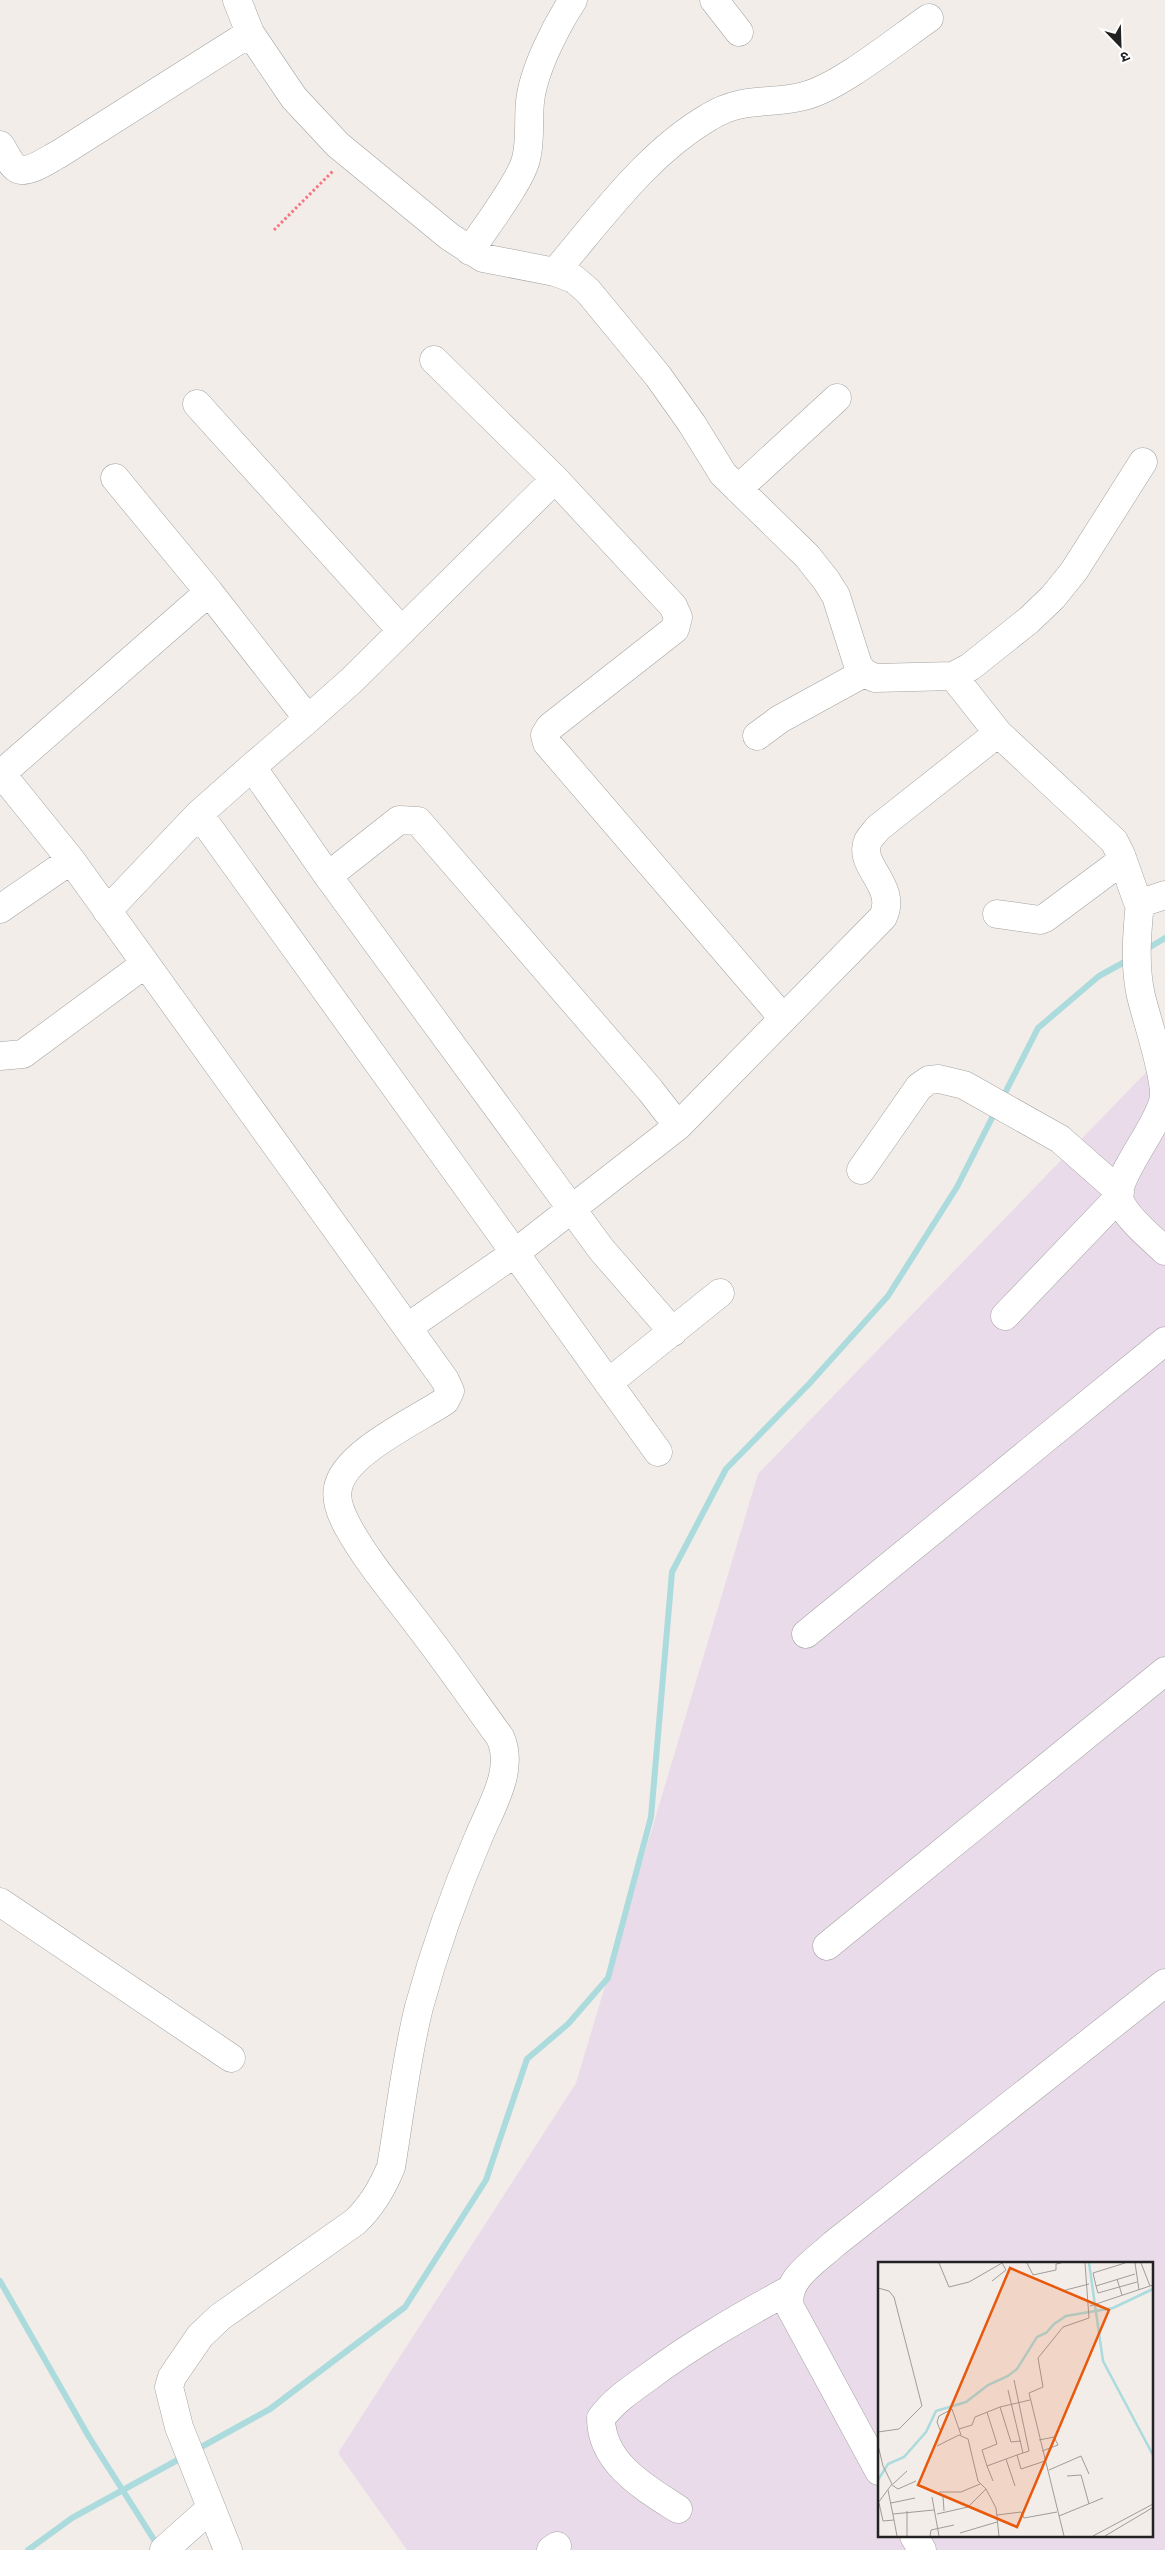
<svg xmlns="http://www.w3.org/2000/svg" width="1165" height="2550" viewBox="0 0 1165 2550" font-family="'Archivo Narrow','Noto Sans Devanagari',sans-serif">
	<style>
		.industrial { fill: #eadbea; fill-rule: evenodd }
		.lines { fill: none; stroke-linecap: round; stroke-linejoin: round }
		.stream { stroke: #abdbdd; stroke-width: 6 }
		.minor-casing { stroke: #a3a3a3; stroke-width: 29 }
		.path { stroke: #f6757f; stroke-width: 3; stroke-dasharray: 2.5 2.5; stroke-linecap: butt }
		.minor { stroke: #fff; stroke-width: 28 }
		.inset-river { fill: none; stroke: #abdbdd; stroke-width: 2.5 }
		.inset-road { fill: none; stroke: #9f9c99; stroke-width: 1 }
		.view { fill: #e8590c; fill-opacity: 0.15; stroke: #e8590c; stroke-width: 2.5 }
		.inset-edge { fill: none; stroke: #222; stroke-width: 2.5 }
	</style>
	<rect width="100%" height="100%" fill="#f2ede9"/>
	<!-- industrial -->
	<path class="industrial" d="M1165,1031V2550H407L338,2453L576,2083L758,1474L1153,1065ZM879,2264H1151V2536H879Z"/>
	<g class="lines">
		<!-- stream -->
		<path class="stream" d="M1145,950L1165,938
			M1002,1099L1038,1028L1099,976L1130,959
			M0,2281L89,2437L158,2546
			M194,2451L270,2409L405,2307L486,2180L527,2059L568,2024L608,1978L651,1817L672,1572L726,1469L809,1384L888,1296L957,1187L996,1110
			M28,2550L72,2518L183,2457"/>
		<!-- minor casing -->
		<g class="minor-casing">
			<path id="minor" d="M237,0L250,33L294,98L338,145L450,237L483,258L555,272L574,279L588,291L658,376L692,424L723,474L807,556L826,580L836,596L858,665L864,673L875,678L953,676L970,667L1029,620L1053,597L1074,571L1143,462
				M714,0L739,32
				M0,145C5,152 9,163 16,168C26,176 49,159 59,154L250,33
				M470,251C484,229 521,181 526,159C531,140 528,121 530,102C533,71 556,26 573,0
				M555,272C602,217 646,154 709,117C743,96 770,105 804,96C840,87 897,40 929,18
				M197,404L402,631
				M115,478L209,592
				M555,479L673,606L678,617L675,629L550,727L545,735L547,743L783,1018
				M738,489L837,398
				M953,676L998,733L1114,841L1121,855L1137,900L1144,902L1165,895
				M308,719L352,680L555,479L434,360
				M757,736L780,719L864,673
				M252,767L199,814L658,1452
				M0,772L71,860L445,1380L450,1391L445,1401C417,1420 344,1453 338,1488C335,1500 342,1516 348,1527C368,1563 395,1594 419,1626C447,1662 473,1700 500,1737C515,1769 492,1805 479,1836C455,1892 435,1948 419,2007C406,2059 400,2114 391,2167C382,2189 372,2206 355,2222L220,2317L200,2336L172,2377L169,2387L179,2427L228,2550
				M1,774L209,592L308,719L252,767L328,876L601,1249L673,1332
				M328,876L399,820L418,821L650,1090L678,1126
				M1140,902C1137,933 1134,965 1141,996C1147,1021 1165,1073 1164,1096C1162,1122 1117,1173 1119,1196C1121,1214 1153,1239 1165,1251
				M0,909L71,860
				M107,911L199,814
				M997,914L1040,920L1045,918L1123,860
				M0,1056L23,1054L145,964
				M861,1170L919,1087L929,1080L939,1079L964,1085L1060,1139L1120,1192
				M1005,1316L1119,1197
				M408,1327L515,1253L678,1126L883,917C898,886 857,866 868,841C870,837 875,832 878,828L998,733
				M608,1383L720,1293
				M806,1634L1165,1341
				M0,1902L231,2058
				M827,1946L1165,1671
				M879,2471L790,2307C784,2279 816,2261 834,2244L1165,1983
				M678,2509C645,2488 601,2463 601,2418C614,2401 630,2390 647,2378C692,2344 740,2317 789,2290
				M914,2536L922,2550
				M164,2550L210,2509
				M551,2550L557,2546"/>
		</g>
		<!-- path -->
		<path class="path" d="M274,230L333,171"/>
		<!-- minor -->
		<use href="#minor" class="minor"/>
	</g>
	<!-- overview -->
	<g transform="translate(878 2262)">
		<rect width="275" height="275" fill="#f2ede9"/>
		<path class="inset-river" d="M211,1L225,99L275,193M0,218L10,202L26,195L48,170L58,149L88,140L110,123L130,114L139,107L159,75L168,71L176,62L188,54L235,46L275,27"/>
		<path class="inset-road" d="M61,1L71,25L91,20L124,1L128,8L114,19M149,1L155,13L178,8V2L183,1M247,1L215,11L218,24L257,12M257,1L261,28M263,1L272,24M239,17L244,33M218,24L220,31L259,20M0,26L11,29L16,35L44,144L21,167L0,170M184,29L211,22M212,44L275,23M136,118L151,189L145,191M130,128L145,191L139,193L143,207L167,199M122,145L133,180L143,179M109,150L119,182L104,188L109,204M81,167L94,163L97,155L122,145L152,138M62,168L59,160L61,154L74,147L83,173M161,178L176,175L180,183L164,189M0,183L5,204L14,222L0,241M59,184L81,173L90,177L100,219L108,227L118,246L121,274M128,197L137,224M171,208L203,194L211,212M189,214L203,213L211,242M115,219L109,204L139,193M15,222L29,209M14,223L20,227L38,219M61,230H83L102,222M65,234L66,249M54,235L61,274M1,241L5,259L16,258L10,228M13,241L37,236M29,249V274M15,252L56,248M59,252L90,245L108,227M119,253L143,250L146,256L179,250M181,254L225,236M16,258L19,274M82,271L119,260M52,274L53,268L76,263M186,274L151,131L165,125L160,96L185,65L211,56L207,1M215,274L275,242M227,274L274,246"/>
		<path class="view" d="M132,6L231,48L139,265L40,223Z"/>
		<rect width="275" height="275" class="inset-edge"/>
	</g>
	<!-- north arrow -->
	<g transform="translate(1120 45) rotate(157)" stroke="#ffffff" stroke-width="4" paint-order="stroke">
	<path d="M0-4L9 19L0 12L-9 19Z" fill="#222222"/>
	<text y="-8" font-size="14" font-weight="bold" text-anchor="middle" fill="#222222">उ</text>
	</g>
</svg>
